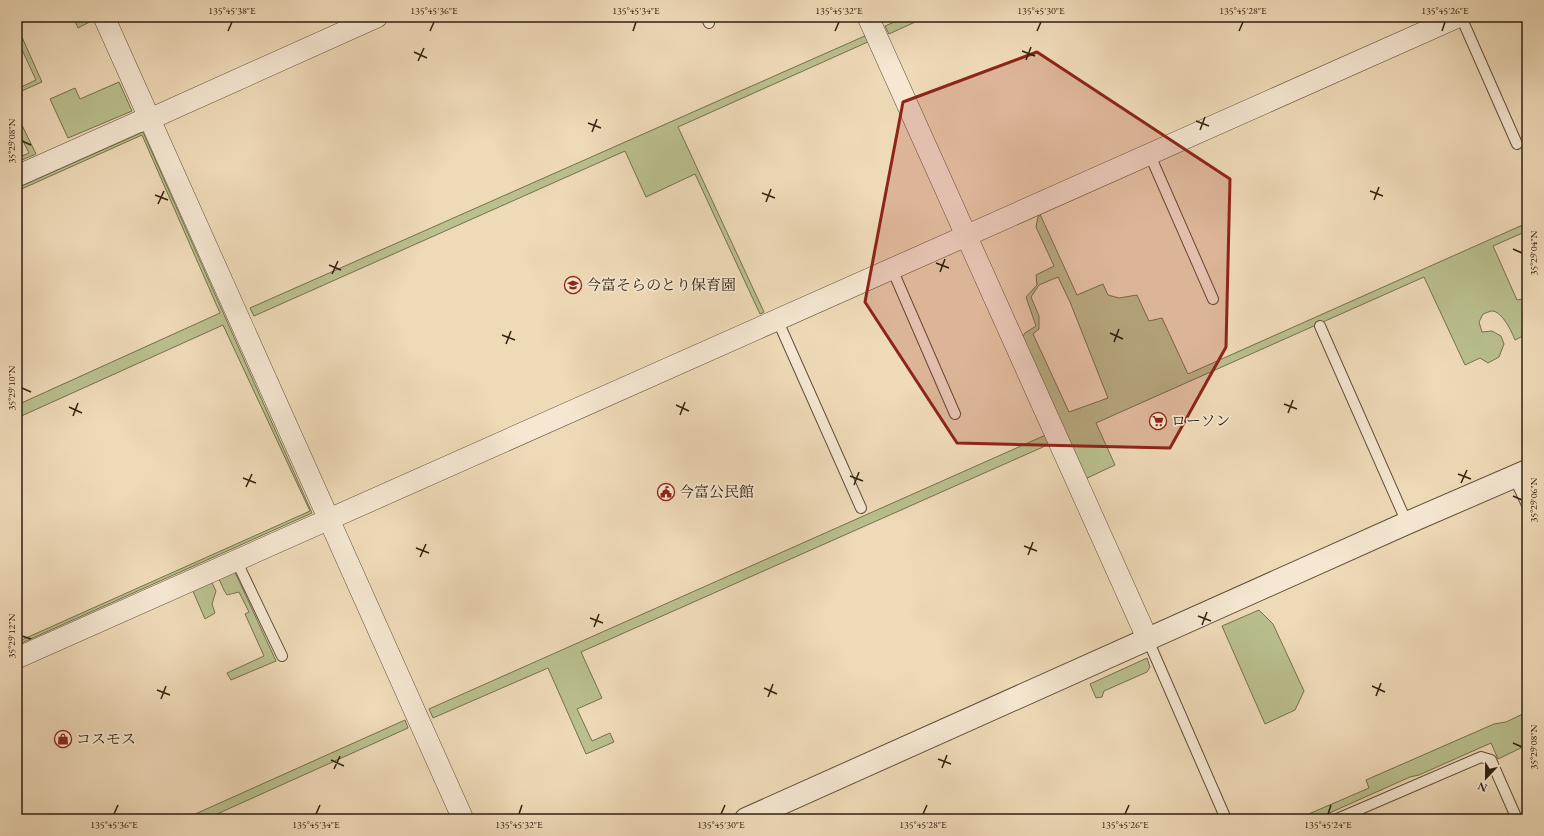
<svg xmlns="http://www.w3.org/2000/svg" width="1544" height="836" viewBox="0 0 1544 836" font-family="'EB Garamond','Noto Serif JP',serif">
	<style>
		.green { fill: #babf8e; stroke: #75704d; fill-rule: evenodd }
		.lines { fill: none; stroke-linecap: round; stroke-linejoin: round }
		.service-casing { stroke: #604f37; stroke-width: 12 }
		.minor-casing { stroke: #604f37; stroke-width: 22 }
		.tertiary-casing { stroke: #604f37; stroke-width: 24 }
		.service { stroke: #f5e7d1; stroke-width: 10 }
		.minor { stroke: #f5e7d1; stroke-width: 21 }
		.tertiary { stroke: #f5e7d1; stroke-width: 22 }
		.marked { fill: #8f2418; fill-opacity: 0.2; stroke: #8f2418; stroke-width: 3; stroke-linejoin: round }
		.ticks { fill: none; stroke: #30210c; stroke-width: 1.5 }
		.labels { text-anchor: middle; stroke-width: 3.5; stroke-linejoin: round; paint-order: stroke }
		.poi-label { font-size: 15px; fill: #30210c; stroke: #f5e7d1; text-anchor: start }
		.neatline { fill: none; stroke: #30210c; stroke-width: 1.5 }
		.ticks-label { font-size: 10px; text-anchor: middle; fill: #30210c }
	</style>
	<rect width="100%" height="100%" fill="#efdab8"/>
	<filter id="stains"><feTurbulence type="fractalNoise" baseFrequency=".005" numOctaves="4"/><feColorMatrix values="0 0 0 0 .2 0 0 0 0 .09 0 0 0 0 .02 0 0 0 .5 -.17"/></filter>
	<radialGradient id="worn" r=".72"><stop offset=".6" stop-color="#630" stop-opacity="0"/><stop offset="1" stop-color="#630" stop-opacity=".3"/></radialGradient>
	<!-- green -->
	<path class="green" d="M73,17H94L95,19L78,28Z
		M906,17H926L889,34L885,26Z
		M17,26L42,82L17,93V89L36,80L17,39Z
		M867,35L870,41L678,127L764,312L760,314L695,174L646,197L625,151L254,316L250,308Z
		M119,82L132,111L68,138L50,99L75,88L80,99Z
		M17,115L36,154L17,162V158L29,153L17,129Z
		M143,132L312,513L17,645V642L310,511L223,325L17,418V405L220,313L142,135L17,191V188Z
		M1039,212L1077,295L1103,284L1108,295L1119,298L1137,295L1149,321L1162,318L1188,374L1527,223V231L1493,246L1517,300L1523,299L1527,308V334L1515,340C1512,332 1502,311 1492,311C1490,311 1486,313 1483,314L1479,322L1482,332L1492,331L1501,336L1504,344L1499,357L1488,363L1480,358L1465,365L1424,277L1096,423L1115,465L1085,479L1022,337L1025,333L1036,326L1026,297L1037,285L1036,275L1054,266L1036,227ZM1058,277L1070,302L1108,398L1069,412L1033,334L1039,329V316L1031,297L1039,285Z
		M1048,434L1052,443L581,652L602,698L577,709L592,741L610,733L614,742L586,754L548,668L433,718L429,709Z
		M234,570L276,661L231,680L227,673L264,656L245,614L249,612L239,592L227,595L224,590L218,577Z
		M211,581L216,591L212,604L215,613L205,619L192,589Z
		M1259,610L1273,624L1304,691L1295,710L1265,724L1222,626Z
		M1147,658L1150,667L1147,672L1104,691L1102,697L1096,698L1090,684Z
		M1527,712V745L1498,759L1491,743L1419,775L1410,777L1316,819H1297L1369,788L1366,780L1494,724L1506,722Z
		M405,720L408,728L206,819H184Z"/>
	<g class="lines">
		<!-- service casing -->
		<g class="service-casing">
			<path id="service" d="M706,17L709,23
				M1461,17L1517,144
				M1149,153L1213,299
				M892,269L955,414
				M777,319L861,508
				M1320,326L1407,523
				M1514,477L1527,505
				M236,560L282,656
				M1148,640L1226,819
				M1337,819L1481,757L1491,760L1517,819"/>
		</g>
		<!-- minor casing -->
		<g class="minor-casing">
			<path id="minor" d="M104,17L463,819
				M868,17L1148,640
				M17,176L138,122L150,119L377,17
				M17,658L1458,17"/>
		</g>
		<!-- tertiary casing -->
		<g class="tertiary-casing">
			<path id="tertiary" d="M746,819L1407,523L1527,471"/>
		</g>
		<!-- service -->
		<use href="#service" class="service"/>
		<!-- minor -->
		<use href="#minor" class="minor"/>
		<!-- tertiary -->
		<use href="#tertiary" class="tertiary"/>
	</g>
	<!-- marked area -->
	<path class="marked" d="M1037,52L1230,179L1226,347L1170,448L957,443L865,302L903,102Z"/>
	<!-- ticks -->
	<path class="ticks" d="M228,31L232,22M430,31L434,22M633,31L636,22M835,31L839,22M1037,31L1041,22M1239,31L1243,22M1442,31L1445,22M1022,51L1035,56M414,52L427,58M1026,60L1031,47M418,61L424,48M1196,121L1209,126M588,123L601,128M1200,130L1205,117M592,132L597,119M22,141L31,145M1370,191L1383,196M762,193L775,198M155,195L168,200M1374,200L1379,187M766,202L771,189M158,204L164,191M1513,249L1522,253M936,263L949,268M329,265L341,270M940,272L945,259M332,274L338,261M1110,333L1123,339M502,335L515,340M1114,342L1119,329M506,344L511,331M22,388L31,392M1284,404L1297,409M676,405L689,411M69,407L82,413M1288,413L1293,400M680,415L685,402M73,416L78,403M1458,474L1471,479M850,476L863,481M243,478L256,483M1461,483L1467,470M854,485L859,472M246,487L252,474M1513,496L1522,500M1024,546L1037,551M416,548L429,553M1028,555L1033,542M420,557L426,544M1198,616L1211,621M590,618L603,623M1202,625L1207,612M594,627L599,614M22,636L31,639M1372,686L1385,692M764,688L777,694M157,690L170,695M1376,696L1381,683M768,697L773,684M161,699L166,686M1513,743L1522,747M938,759L951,764M331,760L344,766M942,768L947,755M334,769L340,756M114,814L118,805M316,814L320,805M519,814L522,805M721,814L725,805M923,814L927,805M1125,814L1129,805M1328,814L1331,805"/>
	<!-- icons -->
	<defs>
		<g id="school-ring" transform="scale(0.9)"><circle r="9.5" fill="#f5e7d1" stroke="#8f2418" stroke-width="1.5"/><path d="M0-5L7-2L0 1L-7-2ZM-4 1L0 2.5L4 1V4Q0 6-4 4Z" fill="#8f2418"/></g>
		<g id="supermarket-ring" transform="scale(0.9)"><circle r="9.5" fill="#f5e7d1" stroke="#8f2418" stroke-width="1.5"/><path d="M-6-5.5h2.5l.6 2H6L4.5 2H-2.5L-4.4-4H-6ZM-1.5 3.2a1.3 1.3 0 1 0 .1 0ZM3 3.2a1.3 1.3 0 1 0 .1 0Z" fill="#8f2418"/></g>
		<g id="civic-ring" transform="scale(0.9)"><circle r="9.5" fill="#f5e7d1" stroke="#8f2418" stroke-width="1.5"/><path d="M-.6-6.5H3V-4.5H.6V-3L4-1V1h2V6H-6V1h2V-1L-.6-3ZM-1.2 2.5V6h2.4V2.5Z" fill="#8f2418"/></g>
		<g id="shop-ring" transform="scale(0.9)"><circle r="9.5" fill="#f5e7d1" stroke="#8f2418" stroke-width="1.5"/><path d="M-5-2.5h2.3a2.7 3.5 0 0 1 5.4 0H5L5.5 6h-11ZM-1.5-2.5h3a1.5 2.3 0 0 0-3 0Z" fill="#8f2418"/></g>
	</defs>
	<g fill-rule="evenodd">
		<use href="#school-ring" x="573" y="285"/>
		<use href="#supermarket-ring" x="1158" y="421"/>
		<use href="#civic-ring" x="666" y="492"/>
		<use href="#shop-ring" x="63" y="739"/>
	</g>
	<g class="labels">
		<!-- poi labels -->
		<g class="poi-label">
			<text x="586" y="290">今富そらのとり保育園</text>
			<text x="1171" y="426">ローソン</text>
			<text x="679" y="497">今富公民館</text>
			<text x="76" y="744">コスモス</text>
		</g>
	</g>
	<!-- margin -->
	<rect width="1544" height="836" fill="none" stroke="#efdab8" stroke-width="44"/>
	<!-- north arrow -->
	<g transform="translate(1486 778) rotate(202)" stroke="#f5e7d1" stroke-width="3" paint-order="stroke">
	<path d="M0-3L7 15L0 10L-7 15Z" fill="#30210c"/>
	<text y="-6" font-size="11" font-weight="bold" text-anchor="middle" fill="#30210c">N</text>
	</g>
	<rect x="22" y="22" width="1500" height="792" class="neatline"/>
	<g class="ticks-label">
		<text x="232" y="14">135°45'38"E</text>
		<text x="434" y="14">135°45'36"E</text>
		<text x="636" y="14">135°45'34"E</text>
		<text x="839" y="14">135°45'32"E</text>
		<text x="1041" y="14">135°45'30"E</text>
		<text x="1243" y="14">135°45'28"E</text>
		<text x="1445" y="14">135°45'26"E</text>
		<text transform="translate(11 141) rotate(-90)" y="4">35°29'08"N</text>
		<text transform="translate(1533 253) rotate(-90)" y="4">35°29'04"N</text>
		<text transform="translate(11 388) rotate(-90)" y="4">35°29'10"N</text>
		<text transform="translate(1533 500) rotate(-90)" y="4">35°29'06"N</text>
		<text transform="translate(11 636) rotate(-90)" y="4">35°29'12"N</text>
		<text transform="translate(1533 747) rotate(-90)" y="4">35°29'08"N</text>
		<text x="114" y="828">135°45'36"E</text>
		<text x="316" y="828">135°45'34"E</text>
		<text x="519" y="828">135°45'32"E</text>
		<text x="721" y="828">135°45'30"E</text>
		<text x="923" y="828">135°45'28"E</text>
		<text x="1125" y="828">135°45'26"E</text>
		<text x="1328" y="828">135°45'24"E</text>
	</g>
	<rect width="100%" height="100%" filter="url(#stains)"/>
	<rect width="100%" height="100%" fill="url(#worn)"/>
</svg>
